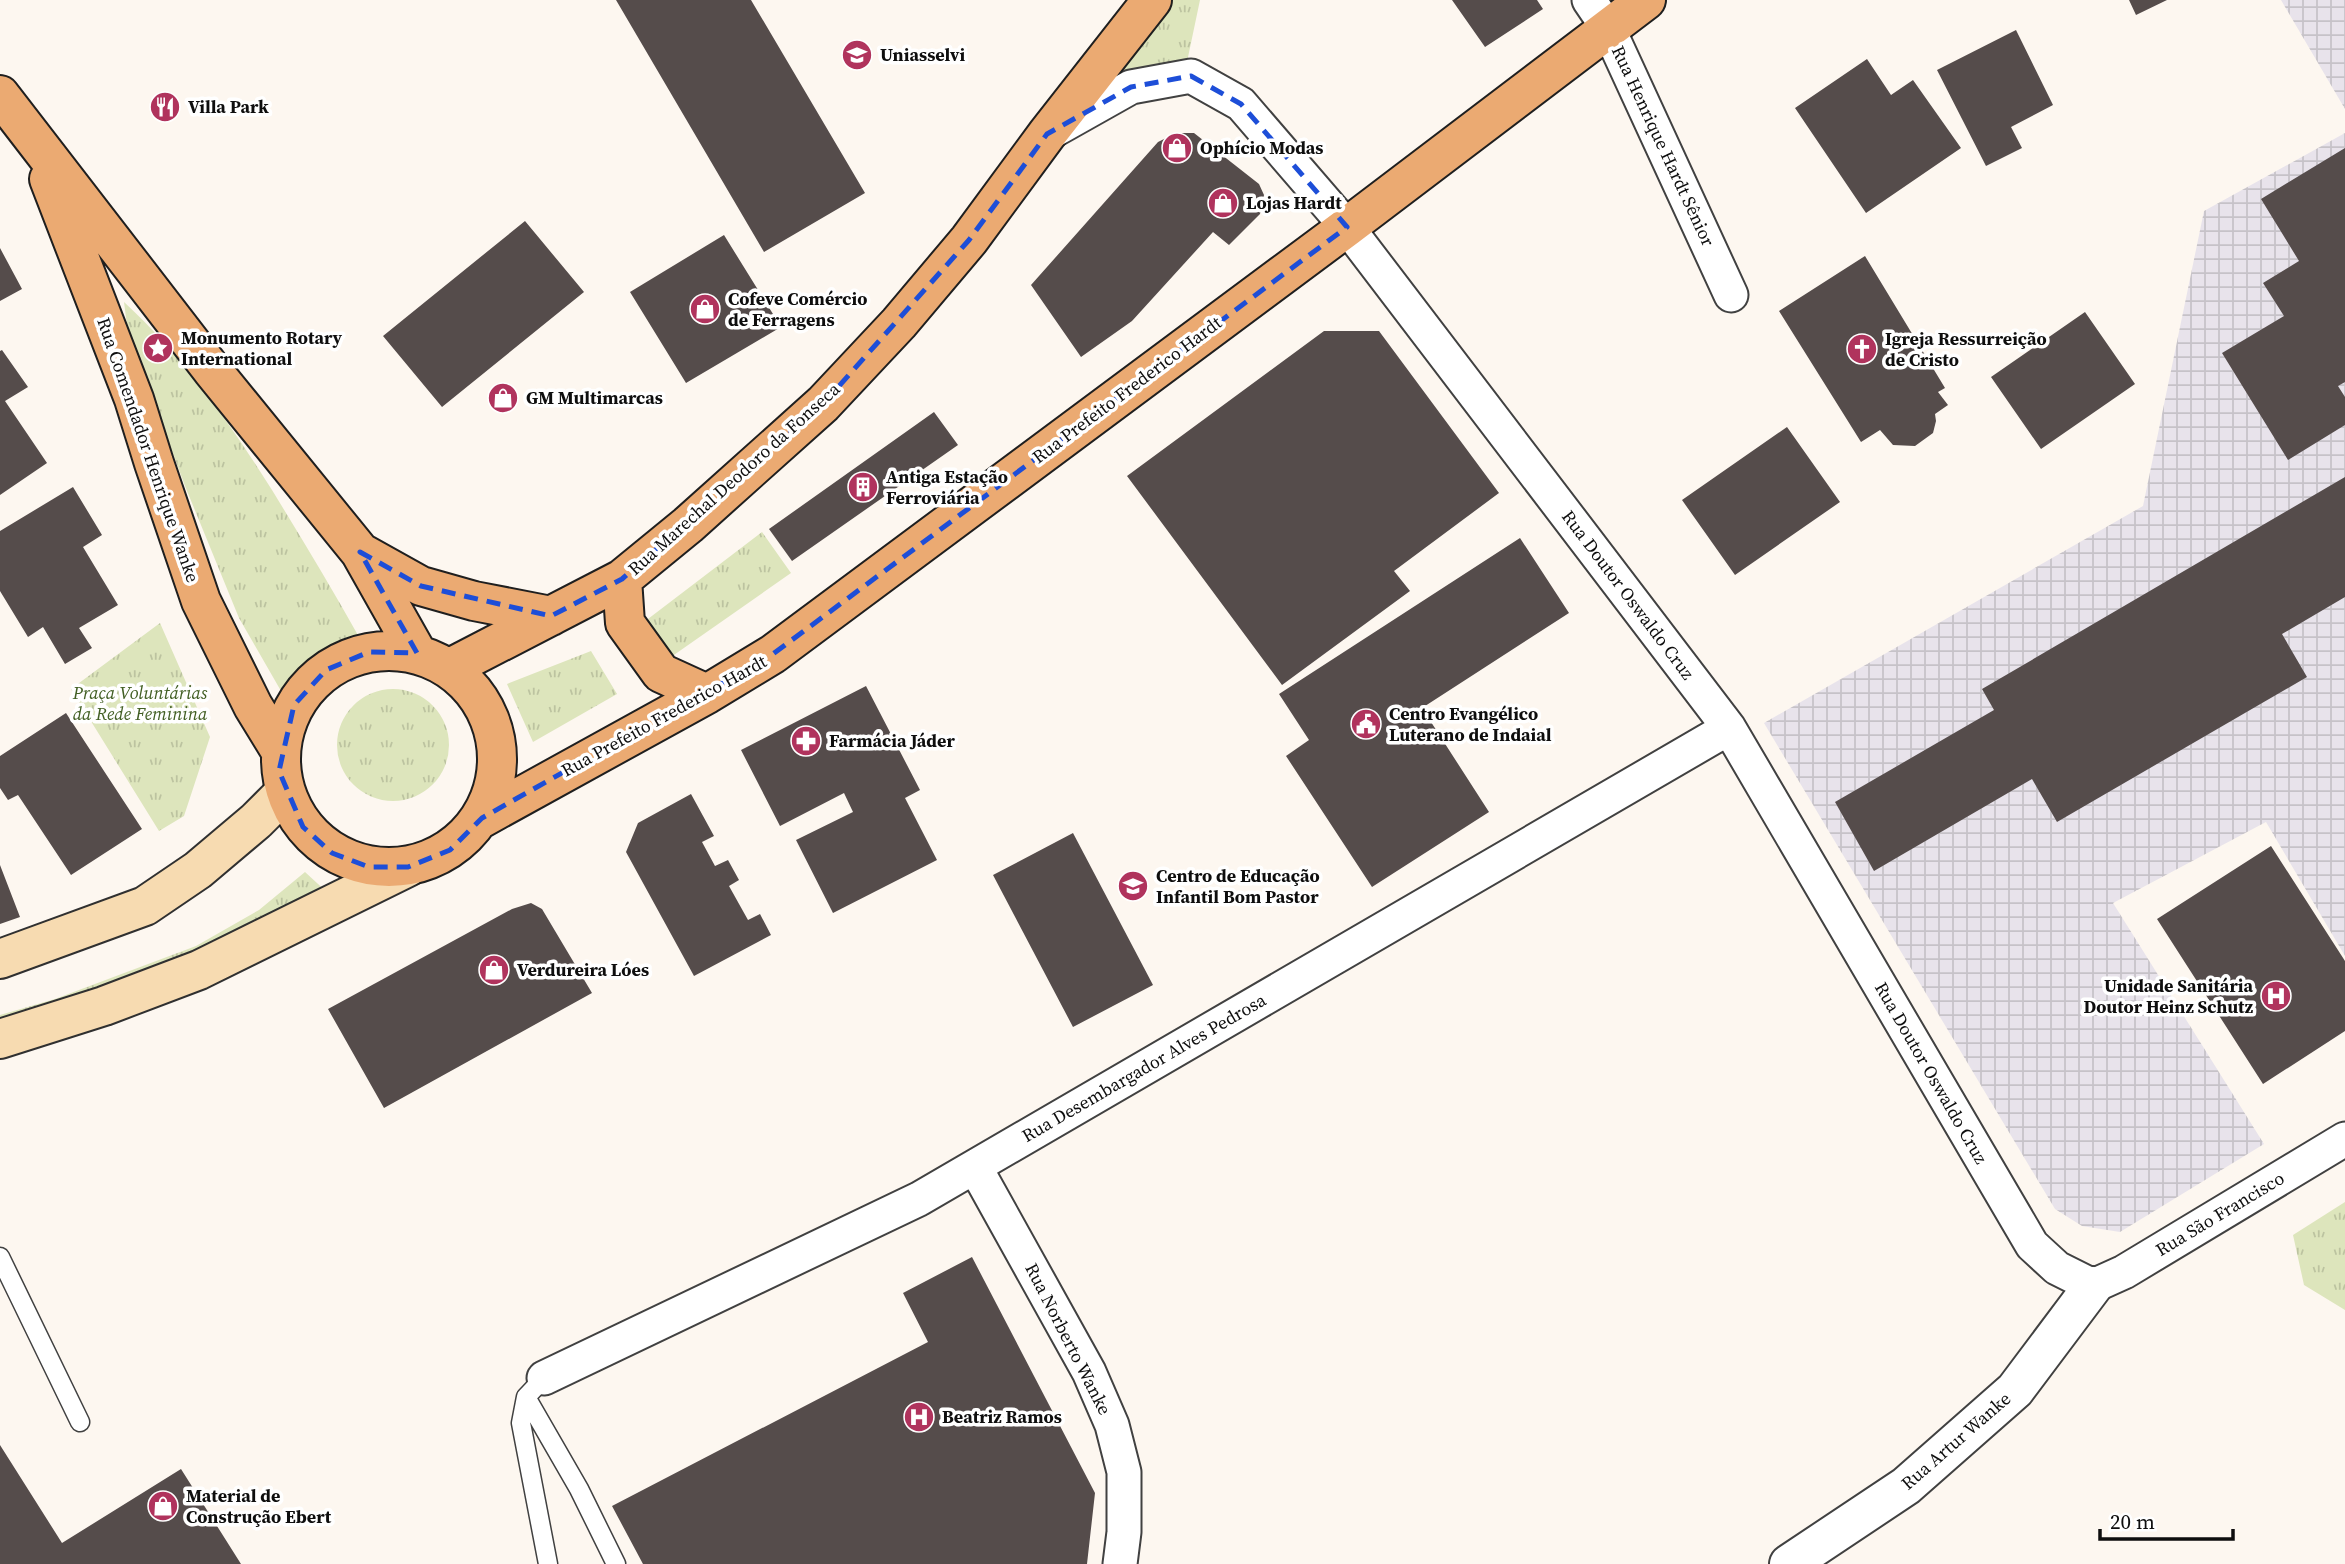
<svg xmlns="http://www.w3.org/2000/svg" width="2345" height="1564" viewBox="0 0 2345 1564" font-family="'Source Serif 4',serif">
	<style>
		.industrial { fill: url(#industrial-grid) }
		.grass { fill: url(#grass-tufts) }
		.building { fill: #554c4b }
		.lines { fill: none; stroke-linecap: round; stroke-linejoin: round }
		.service-casing { stroke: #414141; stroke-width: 21 }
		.minor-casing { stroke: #414141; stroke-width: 37 }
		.tertiary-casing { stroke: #414141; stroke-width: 42 }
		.secondary-casing { stroke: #303030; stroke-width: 42 }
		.primary-casing { stroke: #1f1f1f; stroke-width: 42 }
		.service { stroke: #fff; stroke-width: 18 }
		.minor { stroke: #fff; stroke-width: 33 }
		.tertiary { stroke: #fff; stroke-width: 38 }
		.secondary { stroke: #f7dbb1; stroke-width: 38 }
		.primary { stroke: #ebaa72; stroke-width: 38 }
		.marked { fill: none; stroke: #1d4ed8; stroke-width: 5; stroke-dasharray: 14 9; stroke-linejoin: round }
		.labels { text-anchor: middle; stroke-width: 7; stroke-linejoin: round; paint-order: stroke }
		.poi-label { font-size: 18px; font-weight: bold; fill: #0e0e0e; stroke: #fff; text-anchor: start }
		.street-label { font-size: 18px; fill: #0e0e0e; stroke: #fff }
		.park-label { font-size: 18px; font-style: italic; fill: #425f24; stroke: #fff }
	</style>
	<defs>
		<pattern id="industrial-grid" width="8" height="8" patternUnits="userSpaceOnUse" patternTransform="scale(1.75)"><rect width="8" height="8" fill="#e8e3eb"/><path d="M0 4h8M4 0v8" fill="none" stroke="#c6c2c8"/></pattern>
		<pattern id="grass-tufts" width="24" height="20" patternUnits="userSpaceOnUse" patternTransform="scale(1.75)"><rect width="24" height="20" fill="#dde5bc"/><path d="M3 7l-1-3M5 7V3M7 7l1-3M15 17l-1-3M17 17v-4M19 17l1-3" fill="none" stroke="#bcc3a0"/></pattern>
	</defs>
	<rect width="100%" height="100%" fill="#fdf7f0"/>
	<!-- industrial -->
	<path class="industrial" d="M2281,0H2345V109Z
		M2345,133V956L2266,822L2113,903L2264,1144L2120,1232L2082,1226L2055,1209L1764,723L2143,506L2204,211Z"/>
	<!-- grass -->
	<path class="grass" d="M1172,0H1200L1187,62L1155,65L1130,75L1092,96L1160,12Z
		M124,302C184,357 229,422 272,490C302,539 331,587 359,637C326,649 302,662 281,691L239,618L185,486L128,333Z
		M762,532L791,573L671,657L644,622Z
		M160,623L210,737L184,816L159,831L71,689Z
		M591,651L617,694L533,742L507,684Z
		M337 745a56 56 0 1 1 112 0a56 56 0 1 1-112 0Z
		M305,872L330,895L199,957L0,1026V1015L55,999L196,946L259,910Z
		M2345,1202V1310L2304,1285L2293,1235Z"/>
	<!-- building -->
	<path class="building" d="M616,0H751L865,193L764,252Z
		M1452,0H1537L1543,9L1485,47Z
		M2129,0H2167L2136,15Z
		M2016,30L2053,105L2011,127L2022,148L1986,166L1937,70Z
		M1867,59L1891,95L1913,80L1961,148L1866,213L1795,108Z
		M1176,133H1194L1259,184L1264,195L1260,214L1229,245L1213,232L1132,321L1081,357L1031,285L1158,142Z
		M2345,148V382L2338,386L2345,397V425L2288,460L2222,353L2284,316L2263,283L2299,261L2261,199Z
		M525,221L584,292L442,407L383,336Z
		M724,235L781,327L686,383L630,292Z
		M0,248L22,289L0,301Z
		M1865,256L1945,388L1938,392L1948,405L1935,414L1936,421L1933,433L1915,446L1893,445L1880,430L1861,442L1779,311Z
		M2085,312L2135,384L2041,449L1991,377Z
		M1324,331H1379L1499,493L1394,571L1410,591L1282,685L1127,476Z
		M2,350L28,387L5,401L47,463L0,495V351Z
		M934,412L958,445L792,561L769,529Z
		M1787,427L1840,502L1735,575L1682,500Z
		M2345,477V597L2282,634L2307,677L2057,822L2032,779L1874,871L1835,802L1994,710L1982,689Z
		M73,487L102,535L83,547L118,605L79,628L92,648L65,664L43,627L28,637L0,591V531Z
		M1520,538L1569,613L1422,708L1489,812L1372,887L1286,756L1309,740L1279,694Z
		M866,686L920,790L905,798L937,860L833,913L796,840L853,812L844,793L780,826L741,750Z
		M66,713L142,829L71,875L18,795L8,800L0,788V756Z
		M691,794L714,836L702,842L715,866L728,860L739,880L729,886L748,920L760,914L771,935L694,976L626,852L638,823Z
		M1073,833L1153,985L1073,1027L993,875Z
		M2271,846L2345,961V1031L2263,1084L2157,919Z
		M0,865L20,917L0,924Z
		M531,903L542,909L592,993L384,1108L328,1009L512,909Z
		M972,1257L1095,1493L1087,1564H643L612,1506L928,1342L903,1293Z
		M0,1445L62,1543L181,1469L241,1564H0Z"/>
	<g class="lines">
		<!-- service casing -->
		<g class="service-casing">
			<path id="service" d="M0,1257L80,1422
				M544,1378L526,1397L521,1423L548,1564
				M526,1397L579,1489L616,1564"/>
		</g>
		<!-- minor casing -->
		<g class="minor-casing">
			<path id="minor" d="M1589,0L1608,28L1731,295
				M1051,132L1131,87L1191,76L1241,104L1347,227L1729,728L2032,1245L2057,1268L2093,1286L2124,1272L2345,1139
				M975,1167L1089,1372L1112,1425L1124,1472V1532L1120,1564
				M544,1378L919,1199L1729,728"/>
		</g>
		<!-- tertiary casing -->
		<g class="tertiary-casing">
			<path id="tertiary" d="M1789,1564L1906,1486L2015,1390L2093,1286"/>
		</g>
		<!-- secondary casing -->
		<g class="secondary-casing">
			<path id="secondary" d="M0,959L145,906L198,870L256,821L285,792
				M0,1039L104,1006L199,970L408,867"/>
		</g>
		<!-- primary casing -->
		<g class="primary-casing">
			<path id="primary" d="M0,95L212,370L360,552L417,653
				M49,179L134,399L154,463L201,601L253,706L280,750
				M360,552L421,586L474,601L551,616
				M622,579L625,623L661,673L707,694
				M281 759a108 108 0 1 1 216 0a108 108 0 1 1-216 0Z
				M450,668L622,579L688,525L823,404L899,323L969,240L1047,134L1152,0
				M482,818L707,694L773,654L1347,227L1646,0"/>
		</g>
		<!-- service -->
		<use href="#service" class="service"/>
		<!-- minor -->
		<use href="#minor" class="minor"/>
		<!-- tertiary -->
		<use href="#tertiary" class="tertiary"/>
		<!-- secondary -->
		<use href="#secondary" class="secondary"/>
		<!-- primary -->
		<use href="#primary" class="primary"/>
	</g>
	<!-- marked area -->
	<path class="marked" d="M1191,76L1241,104L1347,227L773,654L482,818L450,850L408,867H369L332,853L303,827L279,771L294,705L326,670L369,652L417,653L360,552L421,586L551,616L622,579L823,404L969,240L1047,134L1131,87Z"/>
	<!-- icons -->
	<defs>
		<g id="university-disc" transform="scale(1.575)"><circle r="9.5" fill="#b0335d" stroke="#fff"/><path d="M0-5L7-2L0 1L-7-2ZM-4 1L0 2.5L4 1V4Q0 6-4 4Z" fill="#fff"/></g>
		<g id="restaurant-disc" transform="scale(1.575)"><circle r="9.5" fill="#b0335d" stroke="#fff"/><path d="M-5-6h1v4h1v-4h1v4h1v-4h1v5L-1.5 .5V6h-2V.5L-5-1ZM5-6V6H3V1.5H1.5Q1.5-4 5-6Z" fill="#fff"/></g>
		<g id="shop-disc" transform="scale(1.575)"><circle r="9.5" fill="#b0335d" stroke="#fff"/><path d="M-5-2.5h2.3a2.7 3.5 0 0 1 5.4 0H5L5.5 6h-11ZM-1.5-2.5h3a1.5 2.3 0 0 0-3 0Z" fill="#fff"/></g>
		<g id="sight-disc" transform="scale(1.575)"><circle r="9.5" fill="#b0335d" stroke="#fff"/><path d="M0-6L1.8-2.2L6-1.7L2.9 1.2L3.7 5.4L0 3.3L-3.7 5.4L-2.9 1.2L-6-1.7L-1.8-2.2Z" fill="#fff"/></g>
		<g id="church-disc" transform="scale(1.575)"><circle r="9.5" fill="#b0335d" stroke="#fff"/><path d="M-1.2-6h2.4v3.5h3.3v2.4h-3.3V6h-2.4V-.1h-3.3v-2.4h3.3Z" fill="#fff"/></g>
		<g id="building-disc" transform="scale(1.575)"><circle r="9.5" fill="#b0335d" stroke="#fff"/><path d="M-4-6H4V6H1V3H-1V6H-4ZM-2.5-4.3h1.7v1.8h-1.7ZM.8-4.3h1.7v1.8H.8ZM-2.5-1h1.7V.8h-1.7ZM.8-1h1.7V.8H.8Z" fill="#fff"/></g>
		<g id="civic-disc" transform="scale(1.575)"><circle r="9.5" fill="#b0335d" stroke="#fff"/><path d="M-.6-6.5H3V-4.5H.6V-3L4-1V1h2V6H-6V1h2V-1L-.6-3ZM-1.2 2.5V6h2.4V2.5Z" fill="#fff"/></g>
		<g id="pharmacy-disc" transform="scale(1.575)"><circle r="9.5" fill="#b0335d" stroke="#fff"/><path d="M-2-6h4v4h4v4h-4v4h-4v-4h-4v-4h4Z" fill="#fff"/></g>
		<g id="school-disc" transform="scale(1.575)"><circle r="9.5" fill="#b0335d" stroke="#fff"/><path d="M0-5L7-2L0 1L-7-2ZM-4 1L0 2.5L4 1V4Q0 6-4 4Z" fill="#fff"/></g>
		<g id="hospital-disc" transform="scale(1.575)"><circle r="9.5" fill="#b0335d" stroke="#fff"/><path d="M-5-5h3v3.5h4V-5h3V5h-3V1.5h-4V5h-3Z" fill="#fff"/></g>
	</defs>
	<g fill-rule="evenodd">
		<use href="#university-disc" x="857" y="55"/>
		<use href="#restaurant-disc" x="165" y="107"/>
		<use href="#shop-disc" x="1177" y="148"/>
		<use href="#shop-disc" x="1223" y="203"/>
		<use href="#shop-disc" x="705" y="309"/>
		<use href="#sight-disc" x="158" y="348"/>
		<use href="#church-disc" x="1862" y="349"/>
		<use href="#shop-disc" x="503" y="398"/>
		<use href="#building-disc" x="863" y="487"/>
		<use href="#civic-disc" x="1366" y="724"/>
		<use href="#pharmacy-disc" x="806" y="741"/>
		<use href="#school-disc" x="1133" y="886"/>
		<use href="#shop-disc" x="494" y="970"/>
		<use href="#hospital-disc" x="2276" y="996"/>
		<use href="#hospital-disc" x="919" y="1417"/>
		<use href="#shop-disc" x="163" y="1506"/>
	</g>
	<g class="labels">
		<!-- poi labels -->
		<g class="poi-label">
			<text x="880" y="61">Uniasselvi</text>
			<text x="188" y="113">Villa Park</text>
			<text x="1200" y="154">Ophício Modas</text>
			<text x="1246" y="209">Lojas Hardt</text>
			<text x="728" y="305">Cofeve Comércio<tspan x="728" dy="21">de Ferragens</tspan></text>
			<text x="181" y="344">Monumento Rotary<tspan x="181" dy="21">International</tspan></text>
			<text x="1885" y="345">Igreja Ressurreição<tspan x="1885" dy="21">de Cristo</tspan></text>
			<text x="526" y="404">GM Multimarcas</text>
			<text x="886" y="483">Antiga Estação<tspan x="886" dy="21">Ferroviária</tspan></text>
			<text x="1389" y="720">Centro Evangélico<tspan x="1389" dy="21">Luterano de Indaial</tspan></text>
			<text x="829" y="747">Farmácia Jáder</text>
			<text x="1156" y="882">Centro de Educação<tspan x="1156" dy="21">Infantil Bom Pastor</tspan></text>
			<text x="517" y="976">Verdureira Lóes</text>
			<text x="2253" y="992" text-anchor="end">Unidade Sanitária<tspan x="2253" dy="21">Doutor Heinz Schutz</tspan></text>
			<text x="942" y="1423">Beatriz Ramos</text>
			<text x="186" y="1502">Material de<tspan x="186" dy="21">Construção Ebert</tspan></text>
		</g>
		<!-- street labels -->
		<g class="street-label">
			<text transform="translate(1663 146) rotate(65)" y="6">Rua Henrique Hardt Sênior</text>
			<text transform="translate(1127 390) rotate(-37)" y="6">Rua Prefeito Frederico Hardt</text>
			<text transform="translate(148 450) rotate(71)" y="6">Rua Comendador Henrique Wanke</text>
			<text transform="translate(734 479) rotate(-42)" y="6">Rua Marechal Deodoro da Fonseca</text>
			<text transform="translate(1628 595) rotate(53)" y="6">Rua Doutor Oswaldo Cruz</text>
			<text transform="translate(664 716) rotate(-29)" y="6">Rua Prefeito Frederico Hardt</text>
			<text transform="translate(1144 1068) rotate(-30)" y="6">Rua Desembargador Alves Pedrosa</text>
			<text transform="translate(1931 1073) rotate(60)" y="6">Rua Doutor Oswaldo Cruz</text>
			<text transform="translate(2220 1214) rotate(-31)" y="6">Rua São Francisco</text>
			<text transform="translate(1068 1339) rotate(63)" y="6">Rua Norberto Wanke</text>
			<text transform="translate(1956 1441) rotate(-41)" y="6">Rua Artur Wanke</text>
		</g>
		<!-- park labels -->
		<g class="park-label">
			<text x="140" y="699">Praça Voluntárias<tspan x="140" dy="21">da Rede Feminina</tspan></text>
		</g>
	</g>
	<!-- scale -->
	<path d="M2100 1529v10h133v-10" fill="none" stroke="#0e0e0e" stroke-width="3.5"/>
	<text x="2110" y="1529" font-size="21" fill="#0e0e0e" stroke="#ffffff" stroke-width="5" paint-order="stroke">20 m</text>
</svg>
